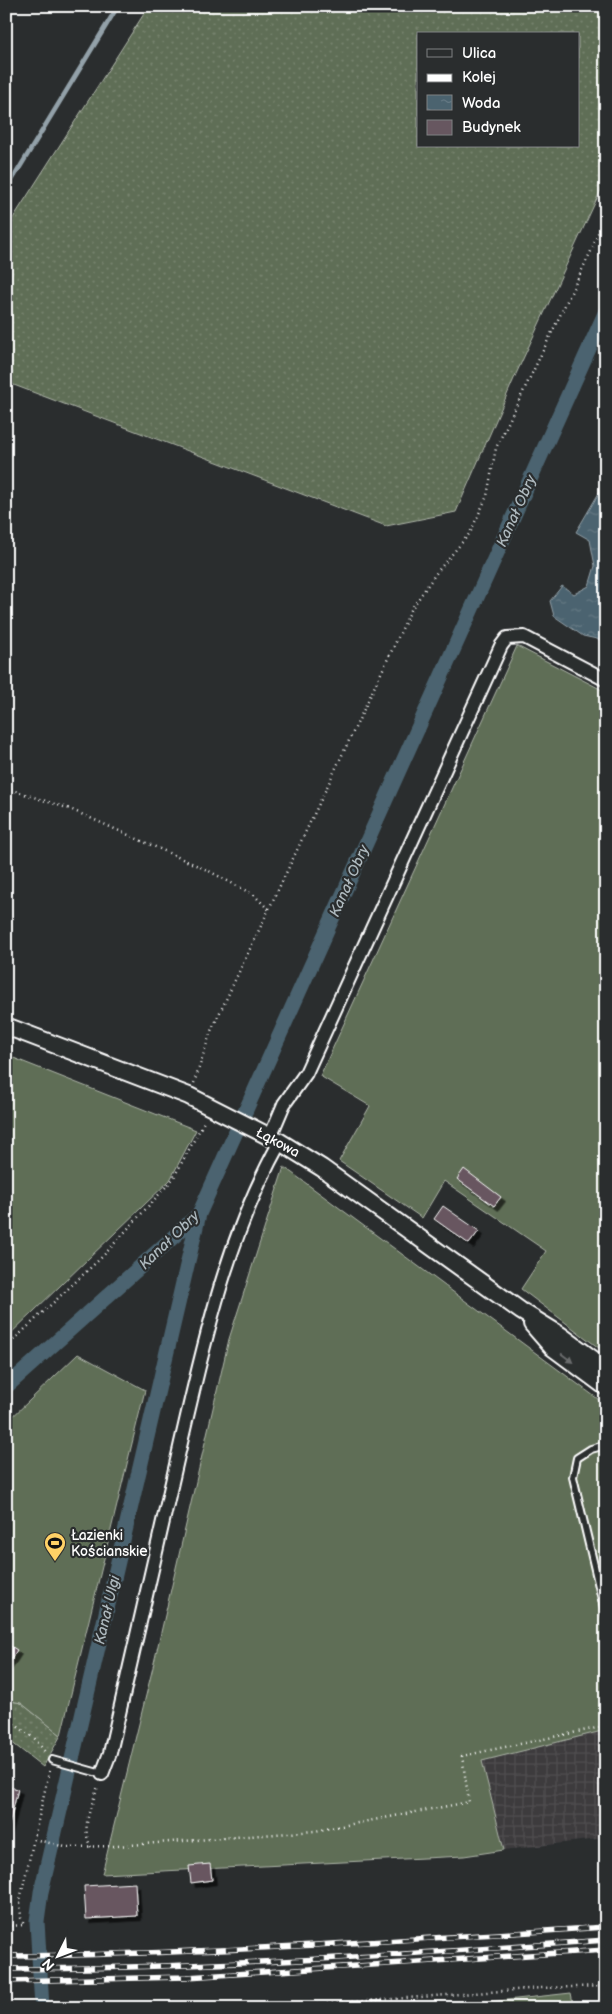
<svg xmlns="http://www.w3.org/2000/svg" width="612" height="2014" viewBox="0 0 612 2014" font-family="'Balsamiq Sans',sans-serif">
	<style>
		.industrial { fill: url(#industrial-grid) }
		.grass { fill: url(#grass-dots); stroke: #afb6aa; fill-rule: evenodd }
		.garden { fill: #5f6e56; stroke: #afb6aa }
		.water { fill: url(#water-ripples); stroke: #93a1a9 }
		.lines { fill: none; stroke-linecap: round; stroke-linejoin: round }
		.stream { stroke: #93a1a9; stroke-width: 4.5 }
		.canal { stroke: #4b636f; stroke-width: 15 }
		.building { fill: #675760; stroke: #fff; filter: url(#shadow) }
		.service-casing { stroke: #fff; stroke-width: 10 }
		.minor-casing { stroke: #fff; stroke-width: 16 }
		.tertiary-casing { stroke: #fff; stroke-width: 20 }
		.path { stroke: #fff; stroke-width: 2.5; stroke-dasharray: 1 4; stroke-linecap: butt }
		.service { stroke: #2a2d2e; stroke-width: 6 }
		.minor { stroke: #2a2d2e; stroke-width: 12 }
		.tertiary { stroke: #2a2d2e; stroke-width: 16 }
		.rail-casing { stroke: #fff; stroke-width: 5.5 }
		.rail { stroke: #2a2d2e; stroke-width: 4; stroke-dasharray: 11; stroke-linecap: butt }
		.oneway { fill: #6a6c6d }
		.labels { text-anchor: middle; stroke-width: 4.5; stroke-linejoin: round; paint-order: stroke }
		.street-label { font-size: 14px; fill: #fff; stroke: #2a2d2e }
		.poi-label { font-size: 14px; fill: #fff; stroke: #2a2d2e; text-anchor: start }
		.water-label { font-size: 15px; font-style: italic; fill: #aeb9be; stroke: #2a2d2e }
	</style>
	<defs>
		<pattern id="industrial-grid" width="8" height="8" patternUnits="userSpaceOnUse" patternTransform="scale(1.25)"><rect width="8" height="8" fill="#3c3a3d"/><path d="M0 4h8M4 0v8" fill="none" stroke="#504e50"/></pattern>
		<pattern id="grass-dots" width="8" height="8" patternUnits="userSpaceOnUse" patternTransform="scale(1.25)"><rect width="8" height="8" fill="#5f6e56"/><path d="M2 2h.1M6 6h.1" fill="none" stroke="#77846f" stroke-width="1.8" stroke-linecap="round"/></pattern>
		<pattern id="water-ripples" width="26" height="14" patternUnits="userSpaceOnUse" patternTransform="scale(1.25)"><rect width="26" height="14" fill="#4b636f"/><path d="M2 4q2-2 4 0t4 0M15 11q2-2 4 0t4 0" fill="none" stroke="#667a85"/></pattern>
		<filter id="shadow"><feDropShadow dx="4.5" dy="4.5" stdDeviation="0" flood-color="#0009"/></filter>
	</defs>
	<rect width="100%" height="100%" fill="#2a2d2e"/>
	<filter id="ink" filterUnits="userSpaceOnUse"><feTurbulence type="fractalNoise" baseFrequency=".02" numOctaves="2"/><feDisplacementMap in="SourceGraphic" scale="10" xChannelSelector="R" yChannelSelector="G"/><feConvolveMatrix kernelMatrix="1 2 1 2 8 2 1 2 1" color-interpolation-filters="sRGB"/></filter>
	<g filter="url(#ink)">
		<!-- industrial -->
		<path class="industrial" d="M606,1730V1838L504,1850L482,1761Z"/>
		<!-- grass -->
		<path class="grass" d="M149,6H606V179L516,374L456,512L386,526L6,382V229ZM418,34H578V146H418Z
			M6,1700L21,1703L61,1735L43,1767L6,1738Z"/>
		<!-- garden -->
		<path class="garden" d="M517,646L606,692V1338L599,1348L521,1289L546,1251L444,1181L422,1218L339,1161L370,1106L320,1076Z
			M6,1055L196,1130L170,1180L6,1338Z
			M284,1167L598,1399L606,1421V1730L482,1761L504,1850L464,1856L102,1874L153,1667L229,1339Z
			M78,1354L145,1390L61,1735L21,1703L6,1700V1423Z
			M571,1993L573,2003L560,2008H434Z"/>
		<!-- water -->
		<path class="water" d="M606,481V641L583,636L554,616L550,601L562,586L574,594L589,586L595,566L590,540L576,532Z"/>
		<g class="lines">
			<!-- stream -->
			<path class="stream" d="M6,190L118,6"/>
			<!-- canal -->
			<path class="canal" d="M6,1387L199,1214L606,311
				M42,2008L37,1921L41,1892L199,1214"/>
		</g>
		<!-- building -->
		<path class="building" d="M464,1169L501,1197L494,1206L457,1179Z
			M443,1206L479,1231L469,1244L434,1219Z
			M6,1643L17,1650L6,1667Z
			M6,1786L18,1789L6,1837Z
			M210,1864L212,1880L191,1883L189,1866Z
			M135,1883L137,1916L86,1919L84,1886Z"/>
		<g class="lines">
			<!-- service casing -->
			<g class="service-casing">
				<path id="service" d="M606,1445L591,1449L577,1458L573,1477L606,1616
					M52,1760L102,1774"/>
			</g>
			<!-- minor casing -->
			<g class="minor-casing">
				<path id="minor" d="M270,1137L284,1104L306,1073L501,646L507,638L524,637L606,680
					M102,1774L110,1753C133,1651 156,1549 180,1447C204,1342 227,1237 280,1142"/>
			</g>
			<!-- tertiary casing -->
			<g class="tertiary-casing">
				<path id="tertiary" d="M6,1026L189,1096L280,1142L322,1168L521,1311L560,1335L606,1369
					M532,1324L552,1347L606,1387"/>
			</g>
			<!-- path -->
			<path class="path" d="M6,788L70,809L207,870L254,895L269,910
				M194,1083L211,1031L412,608L437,572L470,533L487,496L496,448L593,247L606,211
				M6,1347L103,1256L173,1179L205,1120
				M6,1718L35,1739L46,1753
				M34,1839L65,1847L117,1846L315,1831L469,1802L462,1756L606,1726
				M91,1847C80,1828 92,1806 98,1786
				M6,1926L24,1925L21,1918L20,1900L50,1768
				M272,2008L542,1988L606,1986
				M585,2008L606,2002"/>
			<!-- service -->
			<use href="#service" class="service"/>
			<!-- minor -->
			<use href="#minor" class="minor"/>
			<!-- tertiary -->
			<use href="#tertiary" class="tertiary"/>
			<!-- rail casing -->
			<g class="rail-casing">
				<path id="rail" d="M6,1956C206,1954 406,1940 606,1927
					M6,1969C206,1968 406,1955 606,1940
					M6,1981L187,1977L606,1950"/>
			</g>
			<!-- rail -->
			<use href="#rail" class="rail"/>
		</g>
		<!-- one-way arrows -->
		<defs><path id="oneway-solid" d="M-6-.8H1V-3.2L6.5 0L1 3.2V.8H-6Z" transform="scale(1.25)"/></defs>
		<use class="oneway" href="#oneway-solid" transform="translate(567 1358) rotate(37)"/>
	</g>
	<!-- icons -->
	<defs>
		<g id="stadium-pin" transform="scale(1.125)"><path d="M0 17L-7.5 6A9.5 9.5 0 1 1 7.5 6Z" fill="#ffd166" stroke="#2a2d2e"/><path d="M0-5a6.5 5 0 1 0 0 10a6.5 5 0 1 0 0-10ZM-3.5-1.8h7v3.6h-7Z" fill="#111"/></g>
	</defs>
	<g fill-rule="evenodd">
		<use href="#stadium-pin" x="55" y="1543"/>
	</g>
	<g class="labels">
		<!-- street labels -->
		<g class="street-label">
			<text transform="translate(278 1142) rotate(28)" y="5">Łąkowa</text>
		</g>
		<!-- poi labels -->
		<g class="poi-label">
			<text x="71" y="1540">Łazienki<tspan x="71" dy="16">Kościanskie</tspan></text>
		</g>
		<!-- water labels -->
		<g class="water-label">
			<text transform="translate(516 511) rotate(-66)" y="5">Kanał Obry</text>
			<text transform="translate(349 881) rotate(-66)" y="5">Kanał Obry</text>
			<text transform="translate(169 1240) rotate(-44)" y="5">Kanał Obry</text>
			<text transform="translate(107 1610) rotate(-77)" y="5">Kanał Ulgi</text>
		</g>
	</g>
	<!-- margin -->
	<rect width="612" height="2014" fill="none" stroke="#2a2d2e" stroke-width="25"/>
	<rect x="12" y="12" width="587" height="1989" fill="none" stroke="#fff" stroke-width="2" filter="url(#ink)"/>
	<!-- legend -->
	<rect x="417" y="32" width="162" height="115" fill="#2a2d2e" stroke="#7f8182"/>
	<rect x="427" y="49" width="25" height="8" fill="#2a2d2e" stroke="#7f8182"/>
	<text x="462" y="58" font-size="15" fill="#ffffff">Ulica</text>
	<rect x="427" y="74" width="25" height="8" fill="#ffffff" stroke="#7f8182"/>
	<text x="462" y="82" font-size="15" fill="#ffffff">Kolej</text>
	<rect x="427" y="95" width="25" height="15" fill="url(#water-ripples)" stroke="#7f8182"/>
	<text x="462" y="108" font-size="15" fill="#ffffff">Woda</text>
	<rect x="427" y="120" width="25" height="15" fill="#675760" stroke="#7f8182"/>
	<text x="462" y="132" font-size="15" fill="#ffffff">Budynek</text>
	<!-- north arrow -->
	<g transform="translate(58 1956) rotate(228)" stroke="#2a2d2e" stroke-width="4" paint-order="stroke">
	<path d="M0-4L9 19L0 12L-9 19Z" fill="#ffffff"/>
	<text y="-8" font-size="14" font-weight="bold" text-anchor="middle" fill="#ffffff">N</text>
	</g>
</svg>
